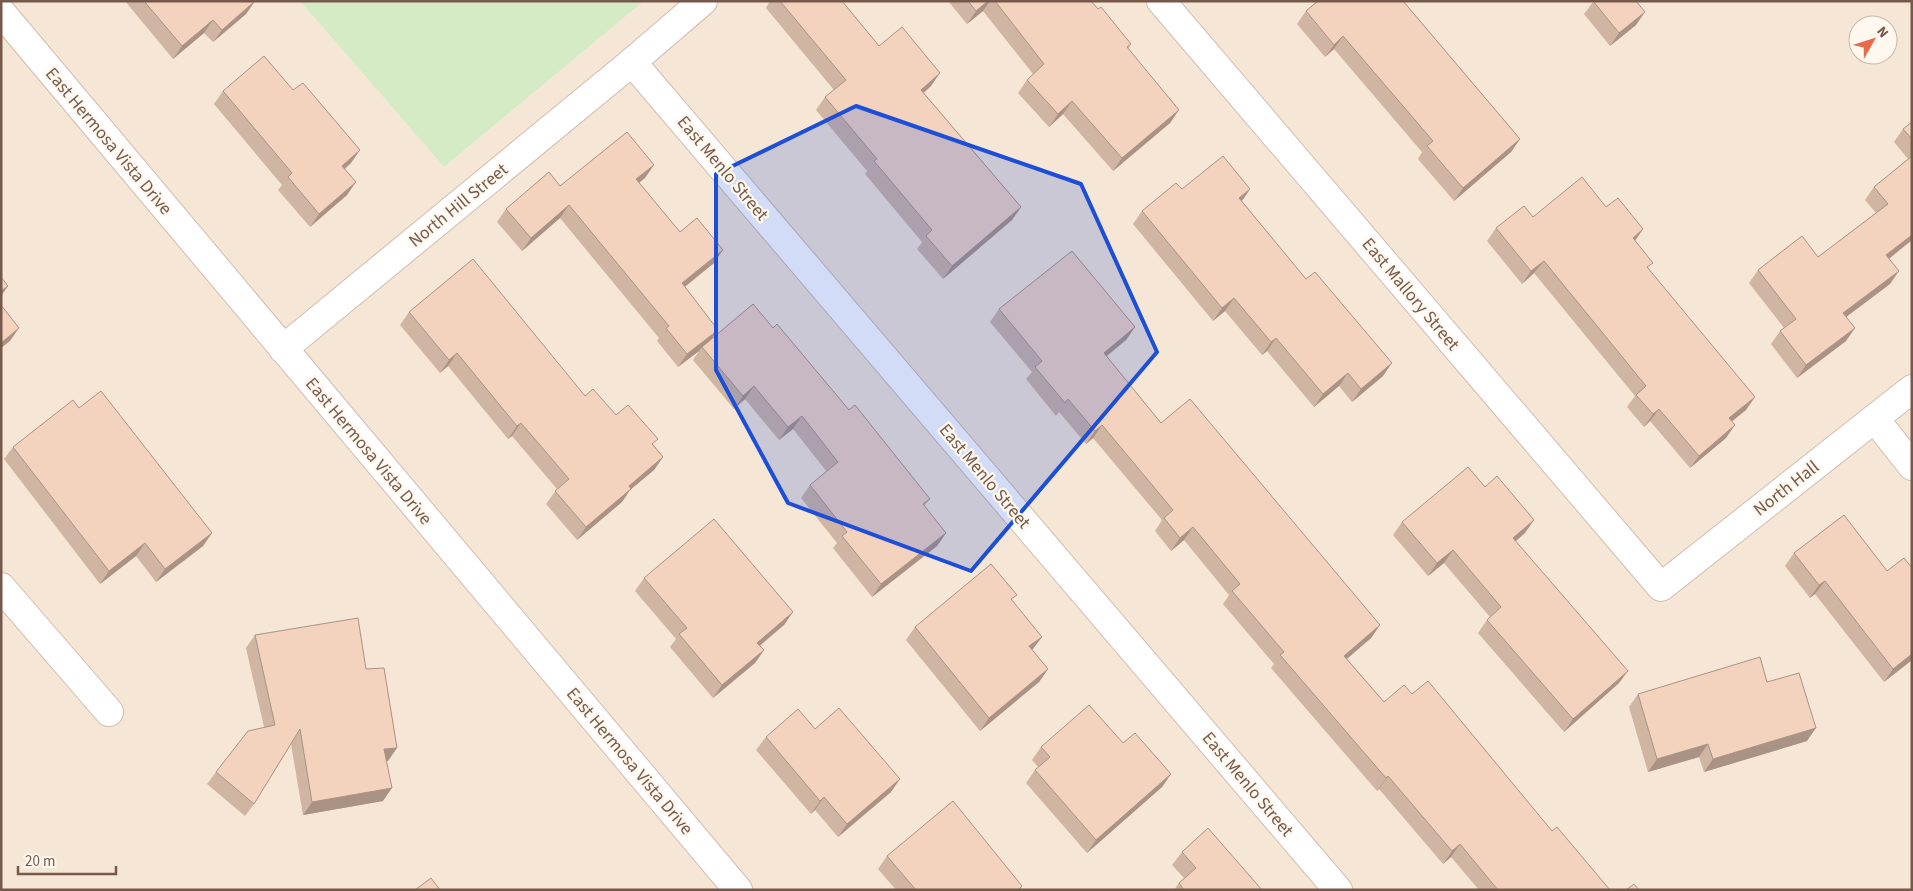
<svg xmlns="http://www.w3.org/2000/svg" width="1913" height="891" viewBox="0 0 1913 891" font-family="'Source Sans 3',sans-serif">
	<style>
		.residential { fill: #f5e6d5; fill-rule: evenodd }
		.green { fill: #d5ebc5 }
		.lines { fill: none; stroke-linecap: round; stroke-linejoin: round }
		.street-casing { stroke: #d1bdaf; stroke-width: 30 }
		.street { stroke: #fff; stroke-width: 28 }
		.wall { fill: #d1b5a3 }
		.shaded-wall { fill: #aa9385 }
		.building { fill: #f3d2be; stroke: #aa9385 }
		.marked { fill: #1d4ed8; fill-opacity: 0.2; stroke: #1d4ed8; stroke-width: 4; stroke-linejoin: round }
		.labels { text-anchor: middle; stroke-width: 4.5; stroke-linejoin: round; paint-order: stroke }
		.street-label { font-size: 18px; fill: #77594b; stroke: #fff8ee }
	</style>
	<rect width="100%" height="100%" fill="#fdf4e7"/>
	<!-- residential -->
	<path class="residential" d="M1,1H300L444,167L644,1H1912V890H1ZM1858,25H1888V55H1858Z"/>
	<!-- green -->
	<path class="green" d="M300,1H644L444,167Z"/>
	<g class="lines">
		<!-- street casing -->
		<g class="street-casing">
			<path id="street" d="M1161,1L1661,587L1912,389
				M1,12L738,890
				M632,62L1338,890
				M283,349L632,62L703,1
				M1875,419L1912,466
				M1,587L109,712"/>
		</g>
		<!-- street -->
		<use href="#street" class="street"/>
	</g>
	<!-- wall -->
	<path class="wall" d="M125,1H255L246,14L213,42L204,33L173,59Z
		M770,1H842L879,46L931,86L924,93L1021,207L1012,220L943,279L917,249L922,242L865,174L867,171L816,110L825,97L834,90L766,8Z
		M948,1H1091L1098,9L1131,44L1128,49L1179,110L1170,123L1113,171L1063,114L1049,127L1018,93L1027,80L1033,74L983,11L967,24Z
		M1313,1H1403L1520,139L1511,152L1454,201L1418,159L1422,152L1334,49L1325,57L1297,24L1306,11L1315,3Z
		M1593,2L1636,25L1610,46L1584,14Z
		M223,91L351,163L345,169L347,195L310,227L278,190L282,185L214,104Z
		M1912,122V240L1889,259L1890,284L1846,317V341L1797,378L1771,344L1780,331L1784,328L1749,283L1758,270L1818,257L1876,213L1865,200L1874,187L1908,159L1894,142L1903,129Z
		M645,178L639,183L680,232L714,263L685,287L713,337L773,328L849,410L930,499L924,506L946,533L937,546L872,597L833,548L837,543L801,498L810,485L827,472L793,429L779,440L745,399L734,409L693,360L699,351L678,367L657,341L659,338L560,218L522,251L497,222L506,209L560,186Z
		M1182,189H1250L1242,201L1383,376L1352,402L1339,386L1314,407L1267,351L1262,355L1225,311L1213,321L1133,224L1142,211Z
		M1606,207L1643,229L1635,241L1649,269L1746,410L1732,421L1726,438L1690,468L1650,421L1644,427L1627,407L1635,396L1534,273L1522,284L1487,241L1496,228Z
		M999,309L1135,327L1126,340L1106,357L1161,423L1380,625L1371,638L1347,659L1384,702L1412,694L1552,831L1610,890H1479L1451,857L1443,864L1379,789L1377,791L1271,668L1274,664L1223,604L1229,595L1184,540L1171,551L1155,531L1162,520L1093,438L1086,444L1059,412L1056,416L1026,379L1032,372L990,322Z
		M409,312L585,396L616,415L654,445L663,457L654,470L630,490L622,502L577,540L546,504L557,489L512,436L508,439L448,366L440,373L400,325Z
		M79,408L212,533L203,546L156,582L136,556L100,584L4,459L13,447Z
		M1485,487L1525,533L1516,541L1619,683L1564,732L1478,633L1487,620L1490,617L1444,563L1428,576L1393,535L1402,522Z
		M1794,553L1887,571L1912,568V660L1884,682L1815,594L1810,598L1785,566Z
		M644,578L784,625L760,646L764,650L755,663L713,698L670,647L676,639L635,591Z
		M1012,601L1032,650L1048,669L1039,682L980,731L906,640L915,627Z
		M255,635L366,669L388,761H387L383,801L303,815L291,744L254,804L245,816L207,784L216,772L264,727L246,648Z
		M1767,682L1807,741L1704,772L1699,757L1648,772L1629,707L1638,694Z
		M815,729L891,792L838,837L815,810L811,814L756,750L766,737Z
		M1123,743L1171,774L1162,787L1087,853L1026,783L1035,770L1038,767L1032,760L1041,747Z
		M1182,852L1262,890H1174L1179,883L1184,878L1172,865Z
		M887,856L1022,886L1020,890H896L878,869Z"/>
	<!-- shaded-wall -->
	<path class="shaded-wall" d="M255,1L246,14L213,42L222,30Z
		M988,1H990L983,11L967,24L976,11Z
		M1645,12L1636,25L1610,46L1619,33Z
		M213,20L204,33L173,59L182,46Z
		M1343,36L1334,49L1325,57L1334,45Z
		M940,73L931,86L912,102L921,90Z
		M1072,101L1063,114L1049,127L1058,114Z
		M1179,110L1170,123L1113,171L1122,158Z
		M1520,139L1511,152L1454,201L1463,188Z
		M360,150L351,163L333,178L342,166Z
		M654,165L645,178L627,192L636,179Z
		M356,182L347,195L310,227L319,214Z
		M1250,189L1241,202L1239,198Z
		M569,205L560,218L522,251L531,238Z
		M1021,207L1012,220L943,279L952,266Z
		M1643,229L1634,242L1633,238Z
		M1912,235V240L1877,268L1886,255Z
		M723,250L714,263L673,296L682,283Z
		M1544,261L1534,273L1522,284L1531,271Z
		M1899,271L1890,284L1834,326L1843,313Z
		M8,286L1,296V291Z
		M1234,298L1225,311L1213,321L1222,308Z
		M1135,327L1126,340L1094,366L1104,353Z
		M19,328L10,341L1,348V343Z
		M1855,328L1846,341L1797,378L1806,365Z
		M718,330L709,343L702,347L699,351L678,367L687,354Z
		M1276,338L1267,351L1262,355L1271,342Z
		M457,353L448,366L440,373L449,360Z
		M1392,363L1383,376L1352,402L1361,389Z
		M1348,373L1339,386L1314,407L1323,394Z
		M754,386L745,399L734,409L743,396Z
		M1755,397L1746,410L1720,431L1729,418Z
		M1659,409L1650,421L1644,427L1653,414Z
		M802,416L793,429L779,440L788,427Z
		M521,423L512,436L508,439L517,426Z
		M1102,425L1093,438L1086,444L1095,431Z
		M1735,425L1726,438L1690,468L1699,456Z
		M663,457L654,470L630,490L622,502L577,540L586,527L629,486Z
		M1534,520L1525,533L1504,551L1513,538Z
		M1193,527L1184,540L1171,551L1180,538Z
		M212,533L203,546L156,582L165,569Z
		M946,533L937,546L872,597L881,584Z
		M145,543L136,556L100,584L109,571Z
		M1453,550L1444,563L1428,576L1437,563Z
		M1825,581L1815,594L1810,598L1819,585Z
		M793,612L784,625L748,655L757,643Z
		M1380,625L1371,638L1335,669L1344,656Z
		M1042,637L1033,649L1020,659L1029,646Z
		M764,650L755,663L713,698L722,685Z
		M1912,654V660L1884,682L1893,669Z
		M1048,669L1039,682L980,731L989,718Z
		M1628,671L1619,683L1564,732L1573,719Z
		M1816,728L1807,741L1704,772L1713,759Z
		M1708,744L1699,757L1648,772L1657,759Z
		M397,748L388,761H375L384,749Z
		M1171,774L1162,787L1087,853L1096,840Z
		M1388,776L1379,789L1377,791L1386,778Z
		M900,779L891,792L838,837L847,824Z
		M392,788L383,801L303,815L312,802Z
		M824,797L815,810L811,814L820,801Z
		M1460,844L1451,857L1443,864L1452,851Z"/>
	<!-- building -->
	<path class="building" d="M144,1H255L222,30L213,20L182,46Z
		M780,1H842L879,46L902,27L940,73L921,90L1021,207L952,266L926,236L932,230L874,161L877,159L825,97L846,80Z
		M968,1H988L976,11Z
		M995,1H1091L1098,9L1101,7L1131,44L1127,47L1179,110L1122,158L1072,101L1058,114L1027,80L1044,64Z
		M1318,1H1403L1520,139L1463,188L1427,146L1433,141L1343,36L1334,45L1306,11Z
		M1593,1H1636L1645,12L1619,33Z
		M264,56L293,90L303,83L360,150L342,166L356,182L319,214L288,177L292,173L223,91Z
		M1912,122V139L1903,129Z
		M627,132L654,165L636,179L680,232L697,218L723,250L682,283L718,330L687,354L666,328L669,326L569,205L531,238L506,209L549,172L560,186Z
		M1223,156L1250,189L1239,198L1306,279L1315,272L1392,363L1361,389L1348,373L1323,394L1276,338L1271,342L1234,298L1222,308L1142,211L1176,183L1182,189Z
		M1912,156V235L1886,255L1899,271L1843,313L1855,328L1806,365L1780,331L1796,319L1758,270L1802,236L1818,257L1888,204L1874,187Z
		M1582,177L1606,207L1618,198L1643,229L1633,238L1653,263L1647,267L1755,397L1729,418L1735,425L1699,456L1659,409L1653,414L1636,395L1646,386L1544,261L1531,271L1496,228L1524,206L1533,217Z
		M1072,251L1135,327L1104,353L1161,423L1190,399L1380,625L1344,656L1384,702L1404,685L1412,694L1428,681L1552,831L1557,827L1610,890H1498L1460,844L1452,851L1388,776L1386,778L1280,655L1284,652L1232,591L1240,584L1193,527L1180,538L1164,518L1173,510L1102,425L1095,431L1068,399L1065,403L1035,367L1042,361L999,309Z
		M473,259L585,396L593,389L616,415L628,405L658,439L652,444L663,457L629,486L631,489L586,527L555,491L569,479L521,423L517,426L457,353L449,360L409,312Z
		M1,277L8,286L1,291Z
		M753,304L773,328L777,324L849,410L855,405L930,499L923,504L946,533L881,584L842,536L847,532L810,485L838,462L802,416L788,427L754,386L743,396L702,347Z
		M1,305L19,328L1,343Z
		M101,391L212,533L165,569L145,543L109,571L13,447L73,400L79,408Z
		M1468,467L1485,487L1497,476L1534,520L1513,538L1628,671L1573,719L1487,620L1501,607L1453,550L1437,563L1402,522Z
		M1844,515L1887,571L1904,558L1912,568V654L1893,669L1825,581L1819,585L1794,553Z
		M714,519L793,612L757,643L764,650L722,685L679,634L687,628L644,578Z
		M991,564L1017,595L1011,599L1042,637L1029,646L1048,669L989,718L915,627Z
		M358,618L366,669L384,668L397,748L384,749L392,788L312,802L300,729L254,804L216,772L248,731L275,725L255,635Z
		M1760,657L1767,682L1799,673L1816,728L1713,759L1708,744L1657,759L1638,694Z
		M1089,705L1123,743L1135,733L1171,774L1096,840L1035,770L1050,757L1041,747Z
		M839,708L900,779L847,824L824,797L820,801L766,737L798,709L815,729Z
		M953,801L1022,886L1018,890H916L887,856Z
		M1208,828L1262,890H1184L1179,883L1196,868L1182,852Z
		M431,878L440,890H415Z
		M1634,884L1639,890H1626Z"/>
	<!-- marked area -->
	<path class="marked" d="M856,106L1081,184L1157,352L971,571L788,503L716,370V174Z"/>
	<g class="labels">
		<!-- street labels -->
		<g class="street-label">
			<text transform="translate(109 141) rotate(50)" y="6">East Hermosa Vista Drive</text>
			<text transform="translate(723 168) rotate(50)" y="6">East Menlo Street</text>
			<text transform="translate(458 205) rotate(-39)" y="6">North Hill Street</text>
			<text transform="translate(1411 294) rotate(50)" y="6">East Mallory Street</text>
			<text transform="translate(369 451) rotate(50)" y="6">East Hermosa Vista Drive</text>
			<text transform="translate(985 476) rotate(50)" y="6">East Menlo Street</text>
			<text transform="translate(1786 488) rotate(-38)" y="6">North Hall</text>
			<text transform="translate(630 761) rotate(50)" y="6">East Hermosa Vista Drive</text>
			<text transform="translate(1248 784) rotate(50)" y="6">East Menlo Street</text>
		</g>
	</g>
	<!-- border -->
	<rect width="1913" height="891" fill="none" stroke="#77594b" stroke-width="5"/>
	<!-- north arrow -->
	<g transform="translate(1873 40) rotate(51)"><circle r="24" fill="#fff8ee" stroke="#c9b8ad"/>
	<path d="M0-4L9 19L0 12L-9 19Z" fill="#e86a4b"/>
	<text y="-8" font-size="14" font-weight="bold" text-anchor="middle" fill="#77594b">N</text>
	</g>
	<!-- scale -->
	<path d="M18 866v8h98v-8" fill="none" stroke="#77594b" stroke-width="2.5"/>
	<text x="25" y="866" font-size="15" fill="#77594b" stroke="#fff8ee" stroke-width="4" paint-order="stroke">20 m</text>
</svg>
